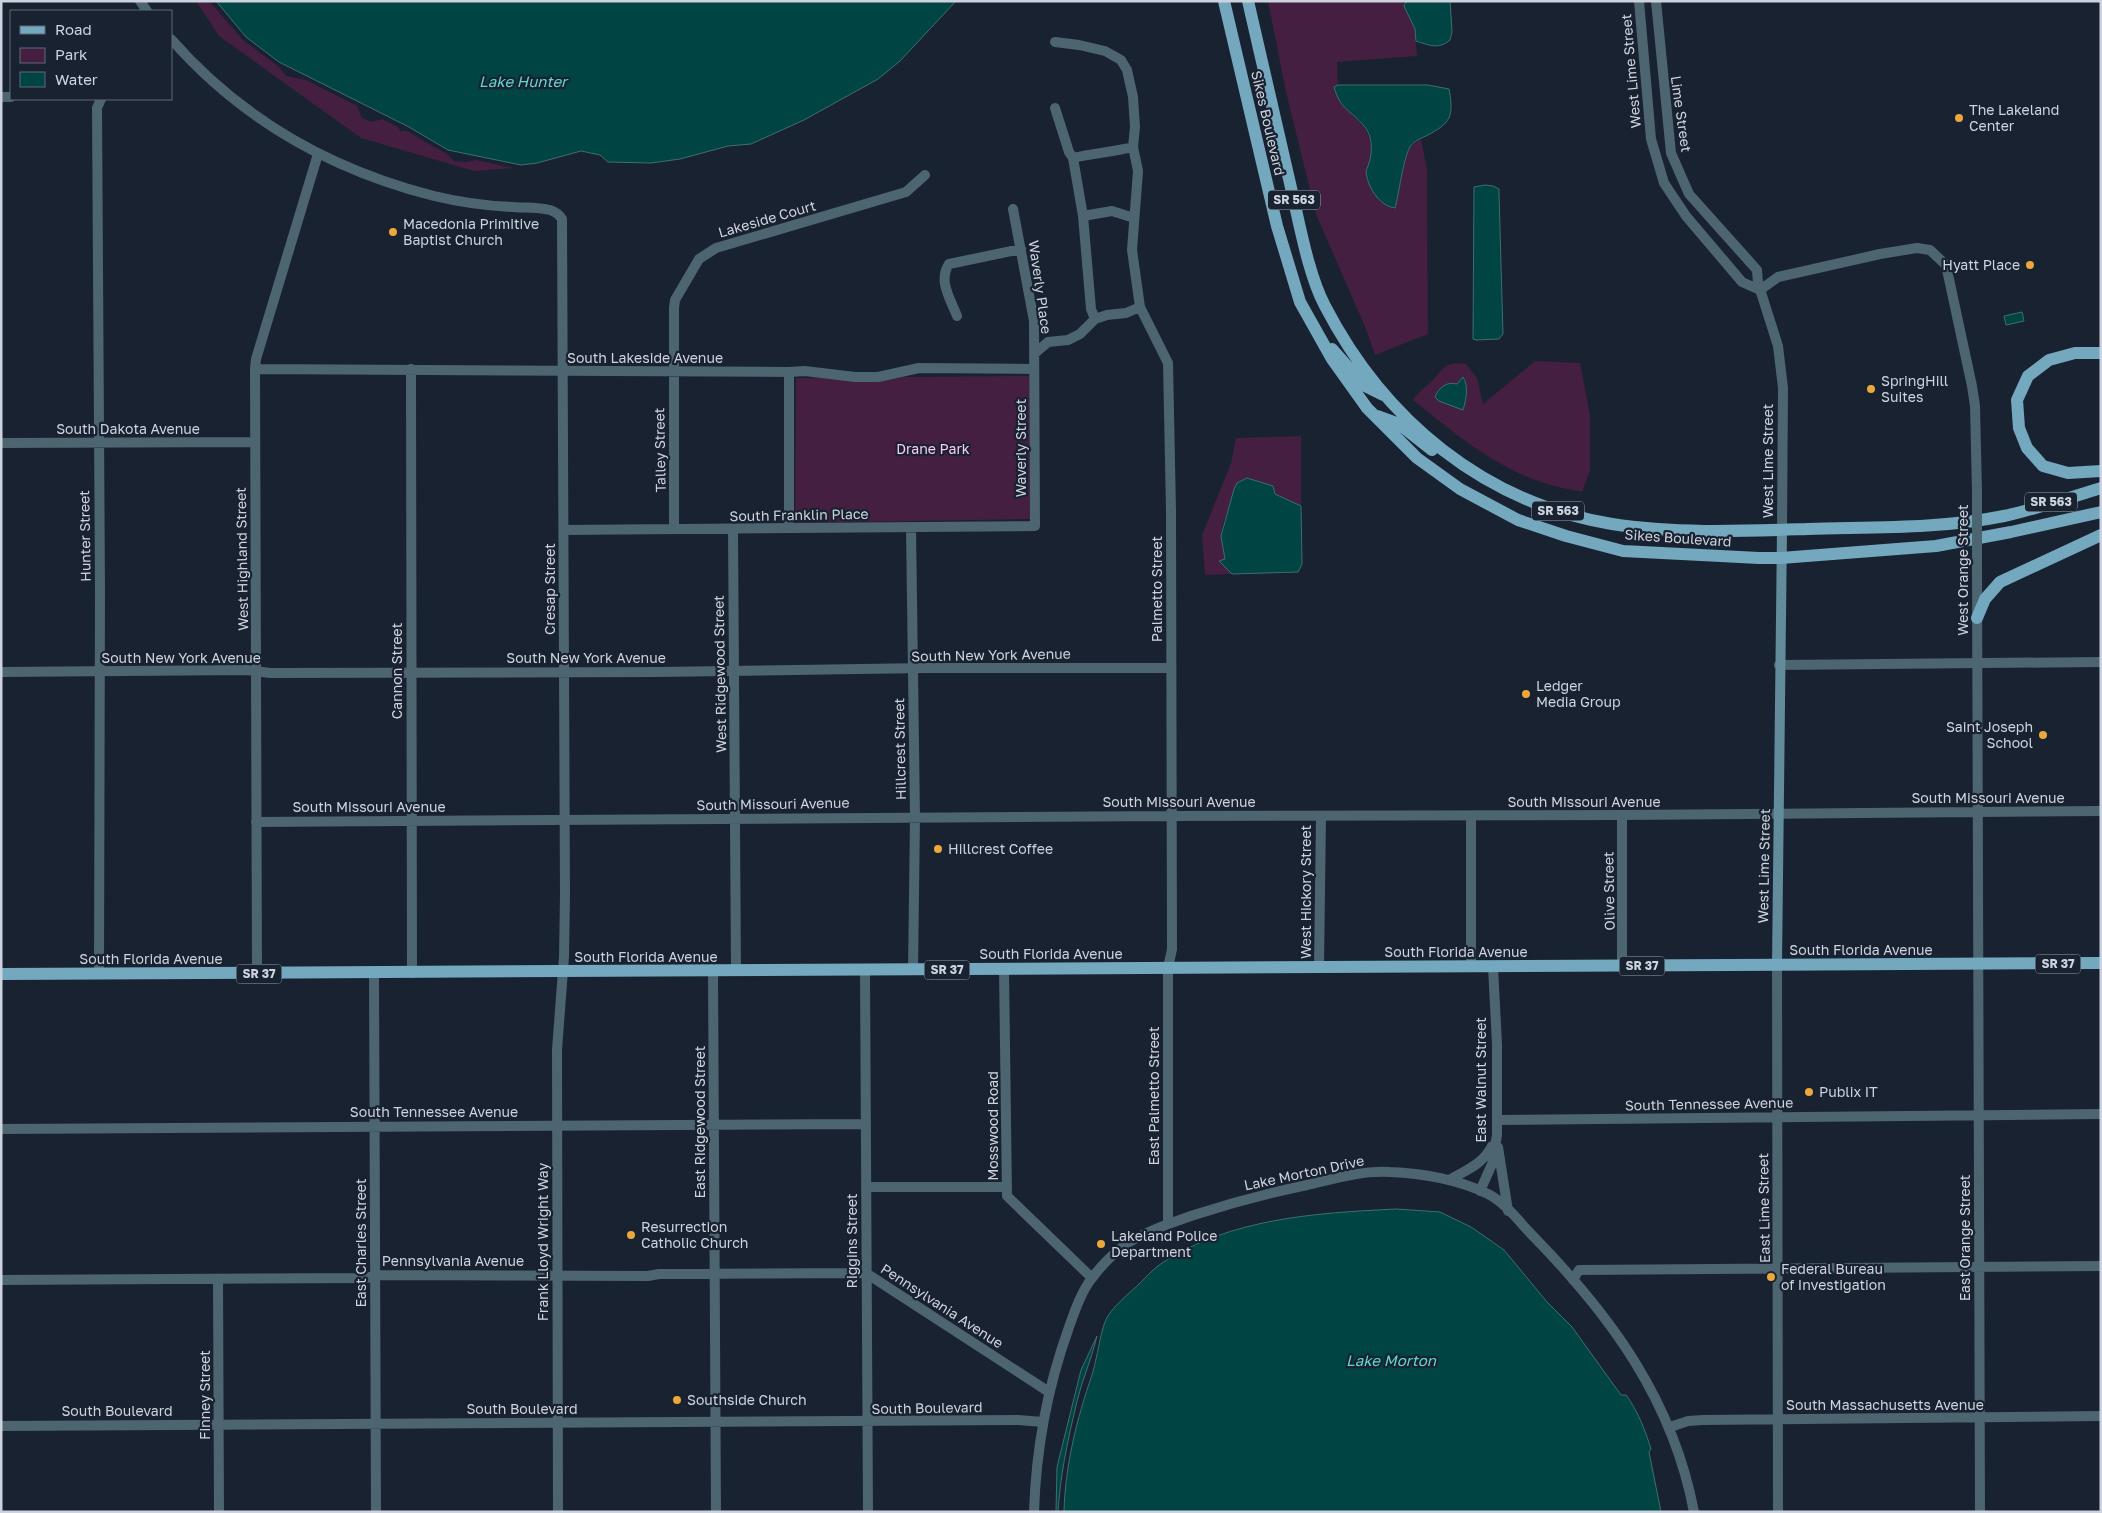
<svg xmlns="http://www.w3.org/2000/svg" width="2102" height="1513" viewBox="0 0 2102 1513" font-family="'Golos Text',sans-serif">
	<style>
		.green { fill: #441f41; fill-rule: evenodd }
		.water { fill: #004443; stroke: #3e6f72 }
		.lines { fill: none; stroke-linecap: round; stroke-linejoin: round }
		.minor { stroke: #4c6570; stroke-width: 10 }
		.tertiary { stroke: #4c6570; stroke-width: 10 }
		.secondary { stroke: #628b9c; stroke-width: 10 }
		.primary { stroke: #73a8bf; stroke-width: 12 }
		.tertiary-bridge { stroke: #4c6570; stroke-width: 10 }
		.poi-dot { fill: #eda83c; stroke: #192231; stroke-width: 2 }
		.labels { text-anchor: middle; stroke-width: 4.5; stroke-linejoin: round; paint-order: stroke }
		.shield { fill: #192231; stroke: #979eaa; stroke-width: 1 }
		.shield-label { font-size: 12px; font-weight: bold; fill: #cdd3de }
		.street-label { font-size: 14px; fill: #cdd3de; stroke: #192231 }
		.poi-label { font-size: 14px; fill: #cdd3de; stroke: #192231; text-anchor: start }
		.park-label { font-size: 14px; fill: #fcc7f6; stroke: #192231 }
		.water-label { font-size: 15px; font-style: italic; fill: #60d7d2; stroke: #192231 }
	</style>
	<rect width="100%" height="100%" fill="#192231"/>
	<!-- green -->
	<path class="green" d="M196,1H209L243,40L279,67L286,76L306,80L357,106L362,118L372,122L382,119L398,127L401,132L405,130L447,154L454,161L467,162L476,160L514,168L474,171L361,138L219,36Z
		M1268,1H1402L1415,29L1417,56L1337,62L1338,85L1334,87C1342,115 1364,117 1370,140C1375,157 1370,177 1376,194C1378,201 1387,205 1393,209L1395,208L1405,161L1410,147L1421,139L1427,170L1428,334L1375,355L1366,329L1316,214L1286,92Z
		M1535,361L1580,363L1590,415V470L1582,492C1569,489 1556,487 1544,483C1494,467 1453,432 1413,400C1418,392 1426,387 1433,380C1444,368 1446,361 1466,364L1477,378L1483,404ZM1463,377L1465,380L1466,400L1457,384Z
		M1029,376L1030,519L795,523L796,378Z
		M1301,436V506L1275,494L1273,486L1247,478L1234,489L1231,502L1223,523L1221,536L1225,559L1220,562L1232,574L1205,575L1202,535L1231,463L1236,438Z"/>
	<!-- water -->
	<path class="water" d="M216,1H956L900,61L878,79L804,120L751,144L728,146L680,159L651,163L608,162L600,155L581,151L537,163L521,165L448,150L409,127L279,62L246,37Z
		M1406,1H1450L1452,32L1450,40C1438,50 1429,45 1416,41L1415,29L1404,6Z
		M1338,85H1428L1449,89C1454,117 1451,123 1426,136C1421,138 1413,142 1410,147C1403,159 1399,194 1395,208C1379,206 1367,186 1366,171C1372,158 1375,139 1364,126C1351,110 1341,111 1334,87Z
		M1485,185L1493,186L1499,189V194L1503,334L1499,339L1476,340L1473,339L1474,187Z
		M2022,312L2024,321L2006,325L2004,316Z
		M1463,377C1469,386 1466,400 1463,410L1439,401L1435,397C1438,388 1447,381 1457,384Z
		M1247,478L1273,486L1275,494L1301,506L1302,564L1298,572L1232,574L1219,561L1225,559L1221,536L1234,489L1237,483Z
		M1396,1209L1440,1212L1471,1227L1504,1250L1547,1302L1572,1327L1621,1395H1626C1638,1411 1645,1430 1651,1449L1649,1452L1661,1512H1064C1065,1466 1077,1418 1092,1375C1097,1360 1101,1326 1108,1316C1115,1305 1127,1295 1137,1286C1145,1278 1153,1269 1162,1263C1231,1218 1316,1213 1396,1209Z
		M1097,1336C1091,1361 1080,1385 1075,1410C1067,1443 1060,1478 1058,1512H1056L1057,1467L1081,1370Z"/>
	<g class="lines">
		<!-- minor -->
		<path class="minor" d="M1055,42L1079,45L1105,51L1121,60L1127,70L1133,97L1135,127L1133,147L1138,171L1132,250L1140,307L1168,363L1171,511L1172,949L1168,968V1224
			M1,97H11
			M1055,108L1069,152L1073,158L1083,216L1091,309L1095,319
			M1073,158C1094,153 1113,152 1133,147
			M1083,216L1112,211L1134,218
			M957,316C950,298 938,281 949,264L1021,249
			M1034,354L1048,342L1068,340L1080,334L1095,319L1107,315L1126,313L1140,307
			M255,369L789,372L805,371L855,377H878L919,368L1034,369
			M411,369L412,973
			M789,372V528
			M1,443L255,442
			M911,527L915,817L913,970
			M674,529V308L675,300L699,259L716,248L906,192L925,175
			M733,529L736,971
			M564,530L1035,526L1034,321L1013,209
			M1779,665L2101,662
			M1622,815V966
			M1471,816V967
			M256,822L1171,816
			M1319,967L1321,816
			M1004,969L1007,1196L1092,1278
			M713,971L716,1512
			M865,971L868,1512
			M374,973L376,1512
			M99,974L100,590L97,108L101,99
			M257,974L255,369L256,359L318,154
			M1,1129L866,1124
			M866,1187H1007
			M218,1279L219,1512
			M1,1280L367,1278L375,1275L648,1276L659,1274L866,1273L1049,1392
			M1,1426L1018,1420L1043,1422"/>
		<!-- tertiary -->
		<path class="tertiary" d="M140,1L147,11
			M1639,1L1651,139L1664,183L1686,216L1742,282L1760,290
			M1656,1L1671,153L1689,194L1757,270L1758,283L1778,346L1783,388L1782,530
			M171,39C241,119 332,170 434,196C459,202 487,206 513,207C525,208 538,207 550,210C556,212 559,214 562,219L565,895L564,957L557,1050L558,1512
			M1760,290L1778,277L1880,254L1917,248L1930,250L1946,265L1972,386L1975,406L1977,492
			M1977,568L1980,1512
			M1,672L247,670L270,673L657,672L926,668H1171
			M1171,816L1622,815L2101,811
			M1777,965L1778,1512
			M1497,1120L2101,1114
			M1498,1147L1508,1211
			M1449,1180C1466,1170 1482,1165 1492,1146
			M1480,1191L1492,1164L1497,1135V1044L1493,967
			M1573,1280L1579,1270L2101,1266
			M1670,1427L1688,1421L1703,1420L2101,1416
			M1034,1512C1036,1450 1047,1389 1068,1330C1074,1313 1081,1292 1092,1278C1101,1266 1114,1253 1126,1244C1147,1231 1171,1223 1194,1215C1231,1203 1269,1193 1307,1185C1333,1179 1363,1170 1390,1172C1422,1173 1460,1180 1488,1194C1506,1203 1520,1223 1534,1237C1612,1317 1673,1401 1694,1512"/>
		<!-- secondary -->
		<path class="secondary" d="M1777,965L1782,530"/>
		<!-- primary -->
		<path class="primary" d="M1224,1L1277,226L1300,302L1332,359L1367,408L1417,458L1460,489L1518,520L1566,536L1623,551L1759,558H1781L1936,546L2011,532L2101,512
			M1248,1C1263,65 1278,129 1292,192C1300,227 1309,276 1325,306C1384,420 1484,503 1612,524C1675,534 1745,531 1808,529C1873,527 1940,529 2004,516C2036,509 2069,498 2101,488
			M1332,349L1365,386L1383,395
			M2101,353H2075L2049,360L2028,376L2017,400L2019,428L2027,448L2043,466L2068,473L2101,471
			M1377,416L1399,424L1432,450
			M1977,618L1985,599L2000,582L2101,535
			M1,974L2101,963"/>
		<!-- tertiary-bridge -->
		<path class="tertiary-bridge" d="M1977,568V492"/>
	</g>
	<!-- markers -->
	<g class="poi-dot">
		<circle cx="1959" cy="118" r="5"/>
		<circle cx="393" cy="232" r="5"/>
		<circle cx="2030" cy="265" r="5"/>
		<circle cx="1871" cy="389" r="5"/>
		<circle cx="1526" cy="694" r="5"/>
		<circle cx="2043" cy="735" r="5"/>
		<circle cx="938" cy="849" r="5"/>
		<circle cx="1809" cy="1092" r="5"/>
		<circle cx="631" cy="1235" r="5"/>
		<circle cx="1101" cy="1244" r="5"/>
		<circle cx="1771" cy="1277" r="5"/>
		<circle cx="677" cy="1400" r="5"/>
	</g>
	<g class="labels">
		<!-- shield labels -->
		<g class="shield">
			<rect x="1268" y="190.5" width="52" height="19" rx="4"/>
			<rect x="2025" y="492.5" width="52" height="19" rx="4"/>
			<rect x="1532" y="501.5" width="52" height="19" rx="4"/>
			<rect x="2035.5" y="954.5" width="45" height="19" rx="4"/>
			<rect x="1619.5" y="956.5" width="45" height="19" rx="4"/>
			<rect x="924.5" y="960.5" width="45" height="19" rx="4"/>
			<rect x="236.5" y="964.5" width="45" height="19" rx="4"/>
		</g>
		<g class="shield-label">
			<text x="1294" y="204">SR 563</text>
			<text x="2051" y="506">SR 563</text>
			<text x="1558" y="515">SR 563</text>
			<text x="2058" y="968">SR 37</text>
			<text x="1642" y="970">SR 37</text>
			<text x="947" y="974">SR 37</text>
			<text x="259" y="978">SR 37</text>
		</g>
		<!-- street labels -->
		<g class="street-label">
			<text transform="translate(1631 71) rotate(-95)" y="5">West Lime Street</text>
			<text transform="translate(1681 114) rotate(82)" y="5">Lime Street</text>
			<text transform="translate(1268 123) rotate(77)" y="5">Sikes Boulevard</text>
			<text transform="translate(767 219) rotate(-16)" y="5">Lakeside Court</text>
			<text transform="translate(1040 287) rotate(82)" y="5">Waverly Place</text>
			<text x="645" y="363">South Lakeside Avenue</text>
			<text x="128" y="434">South Dakota Avenue</text>
			<text transform="translate(1021 448) rotate(-90)" y="5">Waverly Street</text>
			<text transform="translate(660 450) rotate(-91)" y="5">Talley Street</text>
			<text transform="translate(1768 461) rotate(-90)" y="5">West Lime Street</text>
			<text transform="translate(799 515) rotate(-1)" y="5">South Franklin Place</text>
			<text transform="translate(85 536) rotate(-91)" y="5">Hunter Street</text>
			<text transform="translate(1678 538) rotate(4)" y="5">Sikes Boulevard</text>
			<text transform="translate(242 559) rotate(-91)" y="5">West Highland Street</text>
			<text transform="translate(1963 570) rotate(-90)" y="5">West Orange Street</text>
			<text transform="translate(550 589) rotate(-90)" y="5">Cresap Street</text>
			<text transform="translate(1157 589) rotate(-90)" y="5">Palmetto Street</text>
			<text transform="translate(991 655) rotate(-1)" y="5">South New York Avenue</text>
			<text x="181" y="663">South New York Avenue</text>
			<text x="586" y="663">South New York Avenue</text>
			<text transform="translate(397 671) rotate(-90)" y="5">Cannon Street</text>
			<text transform="translate(720 674) rotate(-91)" y="5">West Ridgewood Street</text>
			<text transform="translate(900 749) rotate(-91)" y="5">Hillcrest Street</text>
			<text x="1988" y="803">South Missouri Avenue</text>
			<text x="1179" y="807">South Missouri Avenue</text>
			<text x="1584" y="807">South Missouri Avenue</text>
			<text transform="translate(773 804) rotate(-1)" y="5">South Missouri Avenue</text>
			<text x="369" y="812">South Missouri Avenue</text>
			<text transform="translate(1764 866) rotate(-89)" y="5">West Lime Street</text>
			<text transform="translate(1609 891) rotate(-91)" y="5">Olive Street</text>
			<text transform="translate(1306 892) rotate(-90)" y="5">West Hickory Street</text>
			<text x="1861" y="955">South Florida Avenue</text>
			<text x="1456" y="957">South Florida Avenue</text>
			<text x="1051" y="959">South Florida Avenue</text>
			<text x="646" y="962">South Florida Avenue</text>
			<text x="151" y="964">South Florida Avenue</text>
			<text transform="translate(1481 1080) rotate(-90)" y="5">East Walnut Street</text>
			<text transform="translate(1154 1096) rotate(-90)" y="5">East Palmetto Street</text>
			<text transform="translate(1709 1104) rotate(-1)" y="5">South Tennessee Avenue</text>
			<text x="434" y="1117">South Tennessee Avenue</text>
			<text transform="translate(700 1122) rotate(-90)" y="5">East Ridgewood Street</text>
			<text transform="translate(993 1126) rotate(-90)" y="5">Mosswood Road</text>
			<text transform="translate(1304 1173) rotate(-12)" y="5">Lake Morton Drive</text>
			<text transform="translate(1764 1208) rotate(-91)" y="5">East Lime Street</text>
			<text transform="translate(1965 1238) rotate(-90)" y="5">East Orange Street</text>
			<text transform="translate(852 1241) rotate(-90)" y="5">Riggins Street</text>
			<text transform="translate(543 1242) rotate(-90)" y="5">Frank Lloyd Wright Way</text>
			<text transform="translate(361 1243) rotate(-90)" y="5">East Charles Street</text>
			<text x="453" y="1266">Pennsylvania Avenue</text>
			<text transform="translate(942 1306) rotate(33)" y="5">Pennsylvania Avenue</text>
			<text transform="translate(205 1395) rotate(-90)" y="5">Finney Street</text>
			<text x="1885" y="1410">South Massachusetts Avenue</text>
			<text transform="translate(927 1408) rotate(-1)" y="5">South Boulevard</text>
			<text x="522" y="1414">South Boulevard</text>
			<text x="117" y="1416">South Boulevard</text>
		</g>
		<!-- poi labels -->
		<g class="poi-label">
			<text x="1969" y="115">The Lakeland<tspan x="1969" dy="16">Center</tspan></text>
			<text x="403" y="229">Macedonia Primitive<tspan x="403" dy="16">Baptist Church</tspan></text>
			<text x="2020" y="270" text-anchor="end">Hyatt Place</text>
			<text x="1881" y="386">SpringHill<tspan x="1881" dy="16">Suites</tspan></text>
			<text x="1536" y="691">Ledger<tspan x="1536" dy="16">Media Group</tspan></text>
			<text x="2033" y="732" text-anchor="end">Saint Joseph<tspan x="2033" dy="16">School</tspan></text>
			<text x="948" y="854">Hillcrest Coffee</text>
			<text x="1819" y="1097">Publix IT</text>
			<text x="641" y="1232">Resurrection<tspan x="641" dy="16">Catholic Church</tspan></text>
			<text x="1111" y="1241">Lakeland Police<tspan x="1111" dy="16">Department</tspan></text>
			<text x="1781" y="1274">Federal Bureau<tspan x="1781" dy="16">of Investigation</tspan></text>
			<text x="687" y="1405">Southside Church</text>
		</g>
		<!-- park labels -->
		<g class="park-label">
			<text x="933" y="454">Drane Park</text>
		</g>
		<!-- water labels -->
		<g class="water-label">
			<text x="523" y="87">Lake Hunter</text>
			<text x="1391" y="1366">Lake Morton</text>
		</g>
	</g>
	<!-- border -->
	<rect width="2102" height="1513" fill="none" stroke="#cdd3de" stroke-width="5"/>
	<!-- legend -->
	<rect x="10" y="10" width="162" height="90" fill="#192231" stroke="#616976"/>
	<rect x="20" y="26" width="25" height="8" fill="#73a8bf" stroke="#616976"/>
	<text x="55" y="35" font-size="15" fill="#cdd3de">Road</text>
	<rect x="20" y="48" width="25" height="15" fill="#441f41" stroke="#616976"/>
	<text x="55" y="60" font-size="15" fill="#cdd3de">Park</text>
	<rect x="20" y="72" width="25" height="15" fill="#004443" stroke="#616976"/>
	<text x="55" y="85" font-size="15" fill="#cdd3de">Water</text>
</svg>
